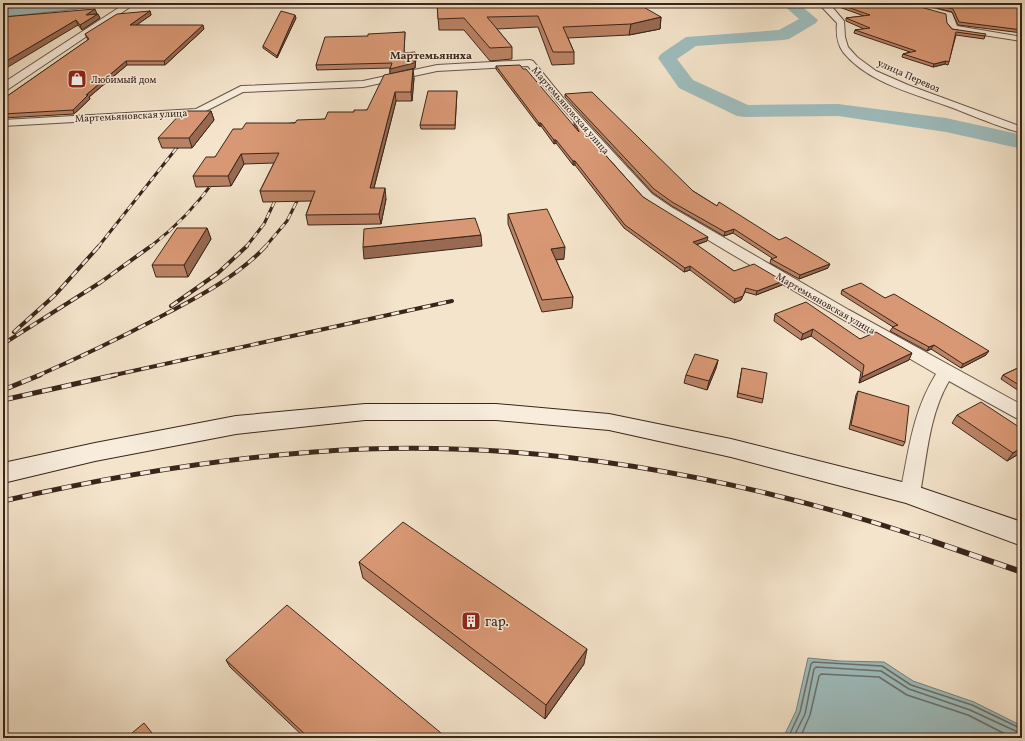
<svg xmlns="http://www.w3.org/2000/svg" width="1025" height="741" viewBox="0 0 1025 741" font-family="Vollkorn,serif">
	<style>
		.water { fill: #9ebdbe; stroke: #76807c }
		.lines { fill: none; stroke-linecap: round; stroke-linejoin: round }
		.shore { stroke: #6c716c; stroke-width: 1.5 }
		.river { fill: #9ebdbe; fill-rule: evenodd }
		.minor-casing { stroke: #685546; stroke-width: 2 }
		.tertiary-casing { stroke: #685546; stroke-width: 2 }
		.secondary-casing { stroke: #3a251a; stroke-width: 2 }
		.minor { fill: #f8eddd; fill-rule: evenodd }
		.tertiary { fill: #f8eddd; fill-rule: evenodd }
		.secondary { fill: #f8eddd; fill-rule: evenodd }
		.rail-far4-casing { stroke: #3a251a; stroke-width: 2 }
		.rail-far3-casing { stroke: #3a251a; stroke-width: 3 }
		.rail-far2-casing { stroke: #3a251a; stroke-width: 4 }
		.rail-far1-casing { stroke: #3a251a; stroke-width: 5 }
		.rail-casing { stroke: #3a251a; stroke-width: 6 }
		.rail-far4 { stroke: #f8eddd; stroke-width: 1.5; stroke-dasharray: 4; stroke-linecap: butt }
		.rail-far3 { stroke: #f8eddd; stroke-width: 2; stroke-dasharray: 6; stroke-linecap: butt }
		.rail-far2 { stroke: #f8eddd; stroke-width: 2.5; stroke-dasharray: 8; stroke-linecap: butt }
		.rail-far1 { stroke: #f8eddd; stroke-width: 3.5; stroke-dasharray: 10; stroke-linecap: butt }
		.rail { stroke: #f8eddd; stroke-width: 4.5; stroke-dasharray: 13; stroke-linecap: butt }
		.wall { fill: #bb8365; stroke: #3a251a }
		.shaded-wall { fill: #986a52; stroke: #3a251a }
		.building { fill: #d99875; stroke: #3a251a }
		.labels { text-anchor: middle; stroke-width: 3; stroke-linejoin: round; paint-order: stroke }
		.far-street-label { font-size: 10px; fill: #3a251a; stroke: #f8eddd }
		.far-poi-label { font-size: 10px; fill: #3a251a; stroke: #f8eddd; text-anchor: start }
		.far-neighbourhood-label { font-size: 11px; font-weight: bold; fill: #3a251a; stroke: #f8eddd }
		.near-poi-label { font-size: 14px; fill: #3a251a; stroke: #f8eddd; text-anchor: start }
	</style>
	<rect width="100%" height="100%" fill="#f4e4cb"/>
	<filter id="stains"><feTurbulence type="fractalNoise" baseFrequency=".005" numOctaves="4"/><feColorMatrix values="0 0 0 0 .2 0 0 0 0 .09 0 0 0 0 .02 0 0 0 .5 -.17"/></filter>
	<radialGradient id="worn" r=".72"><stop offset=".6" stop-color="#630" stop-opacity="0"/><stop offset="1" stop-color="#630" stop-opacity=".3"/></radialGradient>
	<!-- water -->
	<path class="water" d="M34,5L97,7L3,17V9Z
		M808,658L840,661L884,662L913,681L974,702L1022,726V738H783L796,711Z"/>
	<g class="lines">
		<!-- shore -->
		<path class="shore" d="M788,738L800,712L811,664L813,662L882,666L911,685L972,705L1022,729
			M793,738L805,714L814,669L816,667L881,671L909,689L970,710L1022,734
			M800,738L810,715L819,676L821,674L879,677L907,695L968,715L1013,738"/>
		<!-- river -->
		<path class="river" d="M781,3H798L818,20L816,23L789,39L783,40L696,46L677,59L693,80L748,105L838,104L946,118L1022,135V149L946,132L838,116L745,117L737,116L679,88L658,58L661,54L686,37L779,30L799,19Z"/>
		<!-- minor casing -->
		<g class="minor-casing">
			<path id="minor" d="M818,3H825L833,8L844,21L845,37L848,47L857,57L876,71L908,85L1022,127V133C999,127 976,117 953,108C916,94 869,84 843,52C837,43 836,34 837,23Z
				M901,3H912L952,13L957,26L1022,37V41L951,30L947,25L946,16Z
				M530,60L533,61L564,99L652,194L671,207L849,310L1022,405V419L1016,418L949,381C929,415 927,456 920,494L917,500L910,502L903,500L900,494C909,450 912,413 936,374L750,265L663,213L644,200L558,103L528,66L437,71L363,87L243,92L198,115L3,126V120L196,109L241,86L363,81L437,65Z"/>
		</g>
		<!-- tertiary casing -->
		<g class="tertiary-casing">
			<path id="tertiary" d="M126,3H136L7,90L3,91V83Z"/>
		</g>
		<!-- secondary casing -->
		<g class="secondary-casing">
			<path id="secondary" d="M365,404H496L609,414L731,439L910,484L1022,522V546L906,503L731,457L609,430L496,420H365L236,434L95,461L3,483V463L95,443L236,416Z"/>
		</g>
		<!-- minor -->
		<use href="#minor" class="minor"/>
		<!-- tertiary -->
		<use href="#tertiary" class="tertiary"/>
		<!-- secondary -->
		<use href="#secondary" class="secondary"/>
		<!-- rail-far4 casing -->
		<g class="rail-far4-casing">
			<path id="rail-far4" d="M179,146L183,140"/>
		</g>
		<!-- rail-far3 casing -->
		<g class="rail-far3-casing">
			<path id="rail-far3" d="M98,247L179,145
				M150,247C176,227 198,204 217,177
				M246,247L264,224L279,192
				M265,247L287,221L302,191"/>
		</g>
		<!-- rail-far2 casing -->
		<g class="rail-far2-casing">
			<path id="rail-far2" d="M171,306L218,273L247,246
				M14,332L55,295L99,246
				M3,344L101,282L151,246
				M37,376C78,358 118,339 158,318C196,298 236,278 266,246
				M110,376L452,301"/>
		</g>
		<!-- rail-far1 casing -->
		<g class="rail-far1-casing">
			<path id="rail-far1" d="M3,390L40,375
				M3,400L115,375
				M3,501C122,474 242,454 365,449C554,442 744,479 923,538"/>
		</g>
		<!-- rail casing -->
		<g class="rail-casing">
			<path id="rail" d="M920,537L1022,572"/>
		</g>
		<!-- rail-far4 -->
		<use href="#rail-far4" class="rail-far4"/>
		<!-- rail-far3 -->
		<use href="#rail-far3" class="rail-far3"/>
		<!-- rail-far2 -->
		<use href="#rail-far2" class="rail-far2"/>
		<!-- rail-far1 -->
		<use href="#rail-far1" class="rail-far1"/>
		<!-- rail -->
		<use href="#rail" class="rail"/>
	</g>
	<!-- wall -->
	<path class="wall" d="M437,3L661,17L660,29L629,35L568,38L574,52V64L552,65L538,27L497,29L512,47V59L490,61L464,30H439Z
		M828,3H906L947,23L952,29L985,36L984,39L956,35L948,65L945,64L933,67L902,57L903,54L910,52L854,33L855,30L864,29L846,21V18L864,16Z
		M918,3H1022V33L958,25L952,12Z
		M150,11L151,15L136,25L204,29L165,65H127L89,97L90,99L74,114L3,118V99L88,40L85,34Z
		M97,14L100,18L82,30L78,25L3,17Z
		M296,18L277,58L263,48V46Z
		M405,32L404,53L416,57L415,68L390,74V68L317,70L316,65L368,36Z
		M496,66L576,129L574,124V120L643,197L707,241L696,245L734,271L783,281L782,285L756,295L745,292L741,300L734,303L690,270L684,272L624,228L575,165H573L556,143L554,144L541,126H539L496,69Z
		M414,78L412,101H396L374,188L386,199L381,224L308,225L306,215L311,201L263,202L260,191L274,163L244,164L231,186L196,187L193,176L215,157L242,129L325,119L354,112L367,110Z
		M457,91L455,129H421L420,125Z
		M565,94L693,191L717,206L779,240L828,268L799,279L770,263L771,259L772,258L733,233L724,236L672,206L653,193L565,97Z
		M211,111L214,120L192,148H162L158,138Z
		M508,214L564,259L556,260L573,297L572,308L542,312L508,224Z
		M207,228L211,239L188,277H156L152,265Z
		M842,290L885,298L986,355L961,368L931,349L927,351L890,331L893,327L841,294Z
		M775,314L860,339L909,360L859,383L861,372L811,336L801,340L774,321Z
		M718,360L716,368L707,390L684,383L686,375Z
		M1022,366V393L1001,379L1003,375Z
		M742,368L763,399L762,403L737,397Z
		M858,391L905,442L903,446L849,429L856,395Z
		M957,415L1022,452L1007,461L952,423Z
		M359,562L584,664L545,719L363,578Z
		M226,660L447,738H305L230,667Z"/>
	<!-- shaded-wall -->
	<path class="shaded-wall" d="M95,9L97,14L86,15Z
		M150,11L151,15L131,29L130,25Z
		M98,14L100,18L82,30L80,25Z
		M295,15L296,18L277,58V56Z
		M661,17L660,29L629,35L631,24Z
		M76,20L78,25L3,70V63Z
		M203,25L204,29L165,65L164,61Z
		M415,52L416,57L415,68L390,74V69Z
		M126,61L127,65L89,97L90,99L74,114L73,110L86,95Z
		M946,61L945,64L933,67L934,64Z
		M413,69L414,78L412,101L411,92Z
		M395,92L396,101L371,199L370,188Z
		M211,111L214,120L192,148L189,138Z
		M4,123L6,127L3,130V124Z
		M539,123H541V126H539Z
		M554,140H556V143L554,144Z
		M241,154L244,164L231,186L228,176Z
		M573,161H575V165H573Z
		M385,188L386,199L381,224L379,214Z
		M207,228L211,239L188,277L184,265Z
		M734,229L733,233L724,236L725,232Z
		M481,235L482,246L364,259L363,247Z
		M708,237L707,241L692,246L693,242Z
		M565,247L564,259L550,260L551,249Z
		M830,264L828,268L799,279L800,275Z
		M690,266V270L684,272L685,268Z
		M783,281L782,285L756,295L757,291Z
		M746,288L741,300L734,303L735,299Z
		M813,329L811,336L801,340L803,334Z
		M934,345L931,349L927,351L929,347Z
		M989,351L986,355L961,368L963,364Z
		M912,353L909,360L859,383L862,377Z
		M718,360L716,368L707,390L709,381Z
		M1022,447V452L1007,461L1013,453Z
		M587,649L584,664L545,719L546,705Z"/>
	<!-- building -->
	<path class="building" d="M437,3H635L640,5L661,17L631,24L563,27L574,52H553L538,16L487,17L512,47L490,48L464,18L438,19Z
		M836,3H906L946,14L947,23L952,29L986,34L985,36L956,32L949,62L946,61L934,64L903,54L916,51L855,30L870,28L846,18L870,15Z
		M930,3H1022V30L959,22L953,9Z
		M95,9L86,15L98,14L80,25L76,20L3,63V17Z
		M150,11L130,25H203L164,61H126L86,95H88L73,110L3,114V99L89,39L85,34L117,14Z
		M281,11L295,15L277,56L263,46Z
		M405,32L404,53L415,52L414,63L390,69L392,63L316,65L325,37L368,36V34Z
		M520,65L523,69H526L579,132L574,120L643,197L708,237L693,242L734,271L754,264L783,281L757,291L746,288L743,296L735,299L690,266L685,268L625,225L575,161H573L556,140H554L541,123H539L496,66Z
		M413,69L411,92H395L370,188H385L379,214L306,215L315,191H260L279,153L241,154L228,176H193L206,157H215L233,129H242L246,123H295L297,120L325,119L328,112H354V110H367L384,75Z
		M428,91H457L455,125H420Z
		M592,92L693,191L717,206L719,202L779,240L786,237L830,264L800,275L771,259L777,257L734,229L725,232L672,202L654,189L565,94Z
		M183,111H211L189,138H158Z
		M547,209L565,247L551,249L573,297L542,300L508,214Z
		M475,218L481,235L363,247L364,229Z
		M177,228H207L184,265H152Z
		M861,283L885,298L894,294L989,351L963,364L934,345L929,347L892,327L898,325L842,290Z
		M806,302L860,339L876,332L912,353L862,377L864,365L813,329L803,334L775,314Z
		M695,354L718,360L709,381L686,375Z
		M1022,366V387L1003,375Z
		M742,368L767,373L763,399L738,393Z
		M858,391L909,406L905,442L851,425Z
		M981,402L1022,429V447L1013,453L957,415Z
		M403,522L587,649L546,705L359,562Z
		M287,605L447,738H309L226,660Z
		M144,723L156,738H126Z"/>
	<!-- icons -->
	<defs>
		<g id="shop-square" transform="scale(1)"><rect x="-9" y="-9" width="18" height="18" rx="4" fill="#8f2418" stroke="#f8eddd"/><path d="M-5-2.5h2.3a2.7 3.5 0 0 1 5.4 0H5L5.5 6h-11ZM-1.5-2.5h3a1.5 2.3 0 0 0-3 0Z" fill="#fff"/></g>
		<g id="building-square" transform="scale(1)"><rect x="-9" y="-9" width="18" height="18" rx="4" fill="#8f2418" stroke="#f8eddd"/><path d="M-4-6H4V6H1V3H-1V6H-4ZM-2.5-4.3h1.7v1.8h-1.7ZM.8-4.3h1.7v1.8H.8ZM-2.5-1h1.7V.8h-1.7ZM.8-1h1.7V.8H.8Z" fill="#fff"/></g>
	</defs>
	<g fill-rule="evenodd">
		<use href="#shop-square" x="77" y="79"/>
		<use href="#building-square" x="471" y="621"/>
	</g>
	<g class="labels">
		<!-- far-street labels -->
		<g class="far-street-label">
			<text transform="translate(909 75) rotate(24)" y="4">улица Перевоз</text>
			<text transform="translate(571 110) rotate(49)" y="4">Мартемьяновская улица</text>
			<text transform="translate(131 115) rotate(-3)" y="4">Мартемьяновская улица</text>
			<text transform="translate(826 303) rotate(30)" y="4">Мартемьяновская улица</text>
		</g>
		<!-- far-poi labels -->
		<g class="far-poi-label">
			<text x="91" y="83">Любимый дом</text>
		</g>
		<!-- far-neighbourhood labels -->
		<g class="far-neighbourhood-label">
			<text x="431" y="59">Мартемьяниха</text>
		</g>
		<!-- near-poi labels -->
		<g class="near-poi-label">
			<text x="485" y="626">гар.</text>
		</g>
	</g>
	<!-- margin -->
	<rect width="1025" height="741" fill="none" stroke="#f4e4cb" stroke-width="16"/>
	<rect x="4" y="4" width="1017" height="733" fill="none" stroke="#3a251a" stroke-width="2"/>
	<rect x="8" y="8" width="1009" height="725" fill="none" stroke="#3a251a"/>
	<rect width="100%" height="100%" filter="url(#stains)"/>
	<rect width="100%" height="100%" fill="url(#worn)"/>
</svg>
